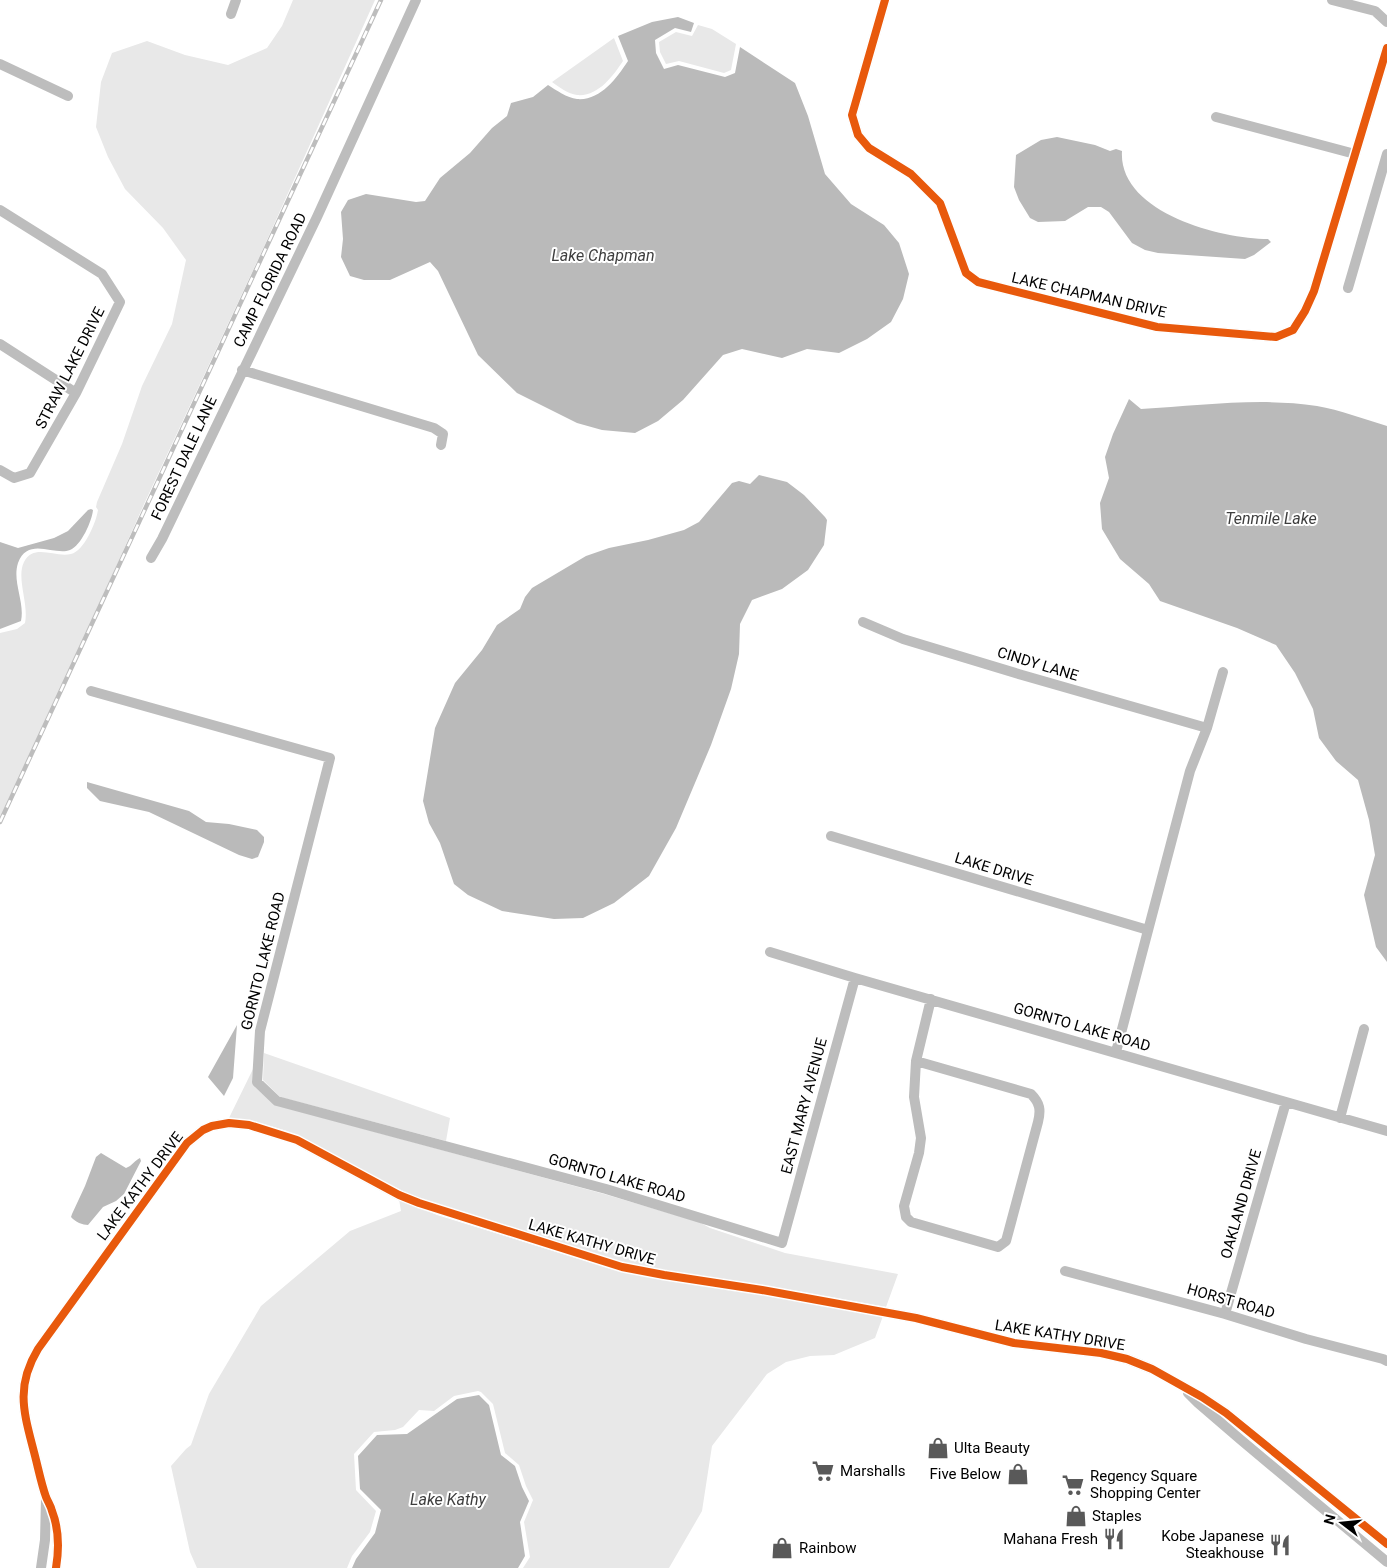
<svg xmlns="http://www.w3.org/2000/svg" width="1387" height="1568" viewBox="0 0 1387 1568" font-family="Roboto,sans-serif">
	<style>
		.green { fill: #e8e8e8 }
		.water { fill: #bababa }
		.lines { fill: none; stroke-linecap: round; stroke-linejoin: round }
		.street { stroke: #bdbdbd; stroke-width: 10 }
		.rail-casing { stroke: #bdbdbd; stroke-width: 4.5 }
		.rail { stroke: #fff; stroke-width: 2.5; stroke-dasharray: 8; stroke-linecap: butt }
		.cycleway-casing { stroke: #fff; stroke-width: 11 }
		.cycleway { stroke: #e8590c; stroke-width: 8 }
		.labels { text-anchor: middle; stroke-width: 4; stroke-linejoin: round; paint-order: stroke }
		.street-label { font-size: 15px; fill: #000; stroke: #fff }
		.poi-label { font-size: 15px; fill: #000; stroke: #fff; text-anchor: start }
		.water-label { font-size: 16px; font-style: italic; fill: #3e3e3e; stroke: #fff }
	</style>
	<rect width="100%" height="100%" fill="#fff"/>
	<!-- green -->
	<path class="green" d="M293,0H375L262,251L145,502L38,741L0,820V633L17,629L25,623C29,604 16,578 24,562C34,543 55,558 71,554C84,551 96,523 98,510L96,507L97,502L122,444L142,386L172,324L186,260L163,228L125,189L108,157L96,127L101,82L112,53L147,41L185,55L228,65L267,48L282,26Z
		M698,25L712,29L736,44L731,70L724,73L679,61L666,64L660,52L659,42L676,32L692,36Z
		M614,38L623,61C613,76 598,97 577,95C568,94 559,87 552,82Z
		M264,1053L450,1118L446,1141L280,1097L263,1080Z
		M253,1069L252,1081L276,1105L604,1194L699,1222L710,1228L785,1253L898,1274L886,1307L758,1284L664,1271L623,1263L421,1199L401,1190L287,1131L250,1120L229,1118Z
		M399,1199L437,1215L621,1272L663,1280L762,1294L883,1316L875,1338L834,1355L810,1356L786,1362L767,1374L712,1446L702,1511L669,1568H523L530,1557L524,1522L533,1500L526,1486L519,1465L505,1453L493,1404L481,1392L478,1391L454,1396L434,1411L419,1410L403,1427L395,1430L374,1432L354,1454L356,1490L376,1511L370,1532L352,1556L347,1568H197L190,1552L171,1466L186,1449L191,1445L209,1394L261,1306L350,1231L401,1211Z"/>
	<!-- water -->
	<path class="water" d="M678,17L694,23L691,32L675,28L655,40L656,53L664,69L678,65L725,77L735,73L740,47L795,83L808,116L825,174L851,204L884,225L899,243L909,274L903,299L891,322L867,339L839,353L807,349L782,358L742,349L723,355L683,400L658,421L635,433L602,430L577,423L517,393L478,355L438,271L430,262L390,280H364L350,276L341,257L343,239L341,212L348,200L366,194L416,202L425,201L440,178L470,153L492,128L507,116L511,103L533,97L548,85C556,90 567,98 577,99C600,101 616,79 628,61L618,36L652,22Z
		M1057,137L1095,145L1110,151L1116,149L1122,151C1118,212 1220,239 1268,239L1271,242L1254,255L1245,259L1158,253L1145,250L1132,243L1109,212L1101,207H1088L1065,221L1038,222L1030,218L1019,200L1014,187L1016,155L1041,140Z
		M1129,399L1141,409C1199,406 1259,397 1317,406C1340,410 1364,419 1387,426V962L1376,947L1364,895L1375,855L1369,820L1358,780L1336,761L1319,738L1313,709L1295,673L1276,645L1237,628L1160,601L1149,584L1120,559L1102,529L1100,503L1109,478L1105,457L1113,434Z
		M759,475L787,482L804,495L825,517L827,520L824,545L808,570L782,589L752,600L740,624L739,654L731,689L711,745L676,828L649,876L614,903L583,918L554,919L502,911L468,895L454,884L440,843L429,823L423,801L435,728L455,683L482,650L497,625L520,609L525,597L532,588L586,556L609,548L648,540L684,530L699,522L732,483L739,481L750,484Z
		M91,509L93,510C92,521 81,546 70,550C54,556 28,536 18,563C12,582 25,602 21,621L0,629V542L18,548L54,538L68,531L88,510Z
		M87,782L189,811L206,822L229,824L257,830L264,837V842L258,857L252,859L239,855L149,812L100,801L87,788Z
		M237,1025L233,1078L224,1096L208,1077Z
		M101,1153L126,1168C132,1166 135,1160 140,1158L141,1161L124,1194L116,1201L103,1207L88,1225C83,1225 75,1222 71,1217L72,1214L85,1186L96,1157Z
		M479,1395L489,1405L501,1455L515,1466L522,1487L529,1501L520,1522L525,1556L518,1568H352L356,1559L375,1533L381,1510L360,1489L358,1456L377,1435L407,1434L457,1399Z"/>
	<g class="lines">
		<!-- street -->
		<path class="street" d="M885,0L852,115L858,135L869,148L911,174L940,203L966,273L978,282L1157,327L1276,337L1293,330L1305,311L1314,291L1387,48
			M1332,0L1375,11L1387,22
			M231,14L236,0
			M0,64L68,96
			M1216,117L1355,154
			M0,210L102,274L120,302L76,393L30,473L14,478L0,470
			M1348,288L1387,154
			M0,344L76,393
			M242,370L434,428L443,434L441,445
			M151,558L162,539L317,217L416,0
			M863,622L903,639L1022,675L1207,728
			M91,691L330,758L260,1031L257,1082L277,1101L606,1189L782,1243L855,978
			M831,836L1148,930
			M770,952L855,978L1387,1131
			M1116,1052L1190,771L1207,728L1223,672
			M916,1061L1031,1094C1040,1103 1041,1110 1038,1122L1006,1241L998,1247L911,1222L906,1217L904,1206L919,1153L921,1138L914,1097L916,1061L931,999
			M1340,1118L1364,1029
			M1065,1271L1225,1314L1306,1339L1383,1359L1387,1361
			M1225,1314L1286,1102
			M1188,1393L1198,1403L1241,1440L1387,1562
			M41,1568L45,1540L46,1498
			M56,1568C59,1550 59,1529 52,1511C51,1506 48,1502 46,1497C41,1483 38,1467 34,1452C24,1413 15,1387 38,1349L187,1143L203,1130L212,1126L229,1123L249,1125L297,1140L399,1195L419,1203L622,1267L664,1275L762,1290L916,1318L1014,1343L1101,1353L1127,1359L1152,1369L1202,1397L1226,1413L1387,1544"/>
		<!-- rail casing -->
		<g class="rail-casing">
			<path id="rail" d="M0,822L381,0"/>
		</g>
		<!-- rail -->
		<use href="#rail" class="rail"/>
		<!-- cycleway casing -->
		<g class="cycleway-casing">
			<path id="cycleway" d="M885,0L852,115L858,135L869,148L911,174L940,203L966,273L978,282L1157,327L1276,337L1293,330L1305,311L1314,291L1387,48
				M56,1568C59,1550 59,1529 52,1511C51,1506 48,1502 46,1497C41,1483 38,1467 34,1452C24,1413 15,1387 38,1349L187,1143L203,1130L212,1126L229,1123L249,1125L297,1140L399,1195L419,1203L622,1267L664,1275L762,1290L916,1318L1014,1343L1101,1353L1127,1359L1152,1369L1202,1397L1226,1413L1387,1544"/>
		</g>
		<!-- cycleway -->
		<use href="#cycleway" class="cycleway"/>
	</g>
	<!-- icons -->
	<defs>
		<g id="shop-bare" transform="scale(1.725)"><path d="M-5-2.5h2.3a2.7 3.5 0 0 1 5.4 0H5L5.5 6h-11ZM-1.5-2.5h3a1.5 2.3 0 0 0-3 0Z" fill="#595959" stroke="#fff" stroke-width="2.5" paint-order="stroke"/></g>
		<g id="supermarket-bare" transform="scale(1.725)"><path d="M-6-5.5h2.5l.6 2H6L4.5 2H-2.5L-4.4-4H-6ZM-1.5 3.2a1.3 1.3 0 1 0 .1 0ZM3 3.2a1.3 1.3 0 1 0 .1 0Z" fill="#595959" stroke="#fff" stroke-width="2.5" paint-order="stroke"/></g>
		<g id="restaurant-bare" transform="scale(1.725)"><path d="M-5-6h1v4h1v-4h1v4h1v-4h1v5L-1.5 .5V6h-2V.5L-5-1ZM5-6V6H3V1.5H1.5Q1.5-4 5-6Z" fill="#595959" stroke="#fff" stroke-width="2.5" paint-order="stroke"/></g>
	</defs>
	<g fill-rule="evenodd">
		<use href="#shop-bare" x="938" y="1448"/>
		<use href="#supermarket-bare" x="823" y="1471"/>
		<use href="#shop-bare" x="1018" y="1474"/>
		<use href="#supermarket-bare" x="1073" y="1485"/>
		<use href="#shop-bare" x="1076" y="1516"/>
		<use href="#restaurant-bare" x="1114" y="1539"/>
		<use href="#restaurant-bare" x="1280" y="1545"/>
		<use href="#shop-bare" x="782" y="1548"/>
	</g>
	<g class="labels">
		<!-- street labels -->
		<g class="street-label">
			<text transform="translate(270 280) rotate(-64)" y="5">CAMP FLORIDA ROAD</text>
			<text transform="translate(1089 295) rotate(13)" y="5">LAKE CHAPMAN DRIVE</text>
			<text transform="translate(70 368) rotate(-63)" y="5">STRAW LAKE DRIVE</text>
			<text transform="translate(184 458) rotate(-65)" y="5">FOREST DALE LANE</text>
			<text transform="translate(1038 664) rotate(17)" y="5">CINDY LANE</text>
			<text transform="translate(994 869) rotate(17)" y="5">LAKE DRIVE</text>
			<text transform="translate(263 961) rotate(-76)" y="5">GORNTO LAKE ROAD</text>
			<text transform="translate(1082 1027) rotate(16)" y="5">GORNTO LAKE ROAD</text>
			<text transform="translate(804 1106) rotate(-75)" y="5">EAST MARY AVENUE</text>
			<text transform="translate(617 1178) rotate(16)" y="5">GORNTO LAKE ROAD</text>
			<text transform="translate(140 1186) rotate(-53)" y="5">LAKE KATHY DRIVE</text>
			<text transform="translate(1241 1204) rotate(-74)" y="5">OAKLAND DRIVE</text>
			<text transform="translate(592 1242) rotate(16)" y="5">LAKE KATHY DRIVE</text>
			<text transform="translate(1231 1301) rotate(16)" y="5">HORST ROAD</text>
			<text transform="translate(1060 1335) rotate(9)" y="5">LAKE KATHY DRIVE</text>
		</g>
		<!-- poi labels -->
		<g class="poi-label">
			<text x="954" y="1453">Ulta Beauty</text>
			<text x="840" y="1476">Marshalls</text>
			<text x="1001" y="1479" text-anchor="end">Five Below</text>
			<text x="1090" y="1481">Regency Square<tspan x="1090" dy="17">Shopping Center</tspan></text>
			<text x="1092" y="1521">Staples</text>
			<text x="1264" y="1541" text-anchor="end">Kobe Japanese<tspan x="1264" dy="17">Steakhouse</tspan></text>
			<text x="1098" y="1544" text-anchor="end">Mahana Fresh</text>
			<text x="799" y="1553">Rainbow</text>
		</g>
		<!-- water labels -->
		<g class="water-label">
			<text x="603" y="261">Lake Chapman</text>
			<text x="1271" y="524">Tenmile Lake</text>
			<text x="448" y="1505">Lake Kathy</text>
		</g>
	</g>
	<!-- north arrow -->
	<g transform="translate(1342 1523) rotate(286)" stroke="#ffffff" stroke-width="4" paint-order="stroke">
	<path d="M0-4L9 19L0 12L-9 19Z" fill="#000000"/>
	<text y="-8" font-size="14" font-weight="bold" text-anchor="middle" fill="#000000">N</text>
	</g>
</svg>
